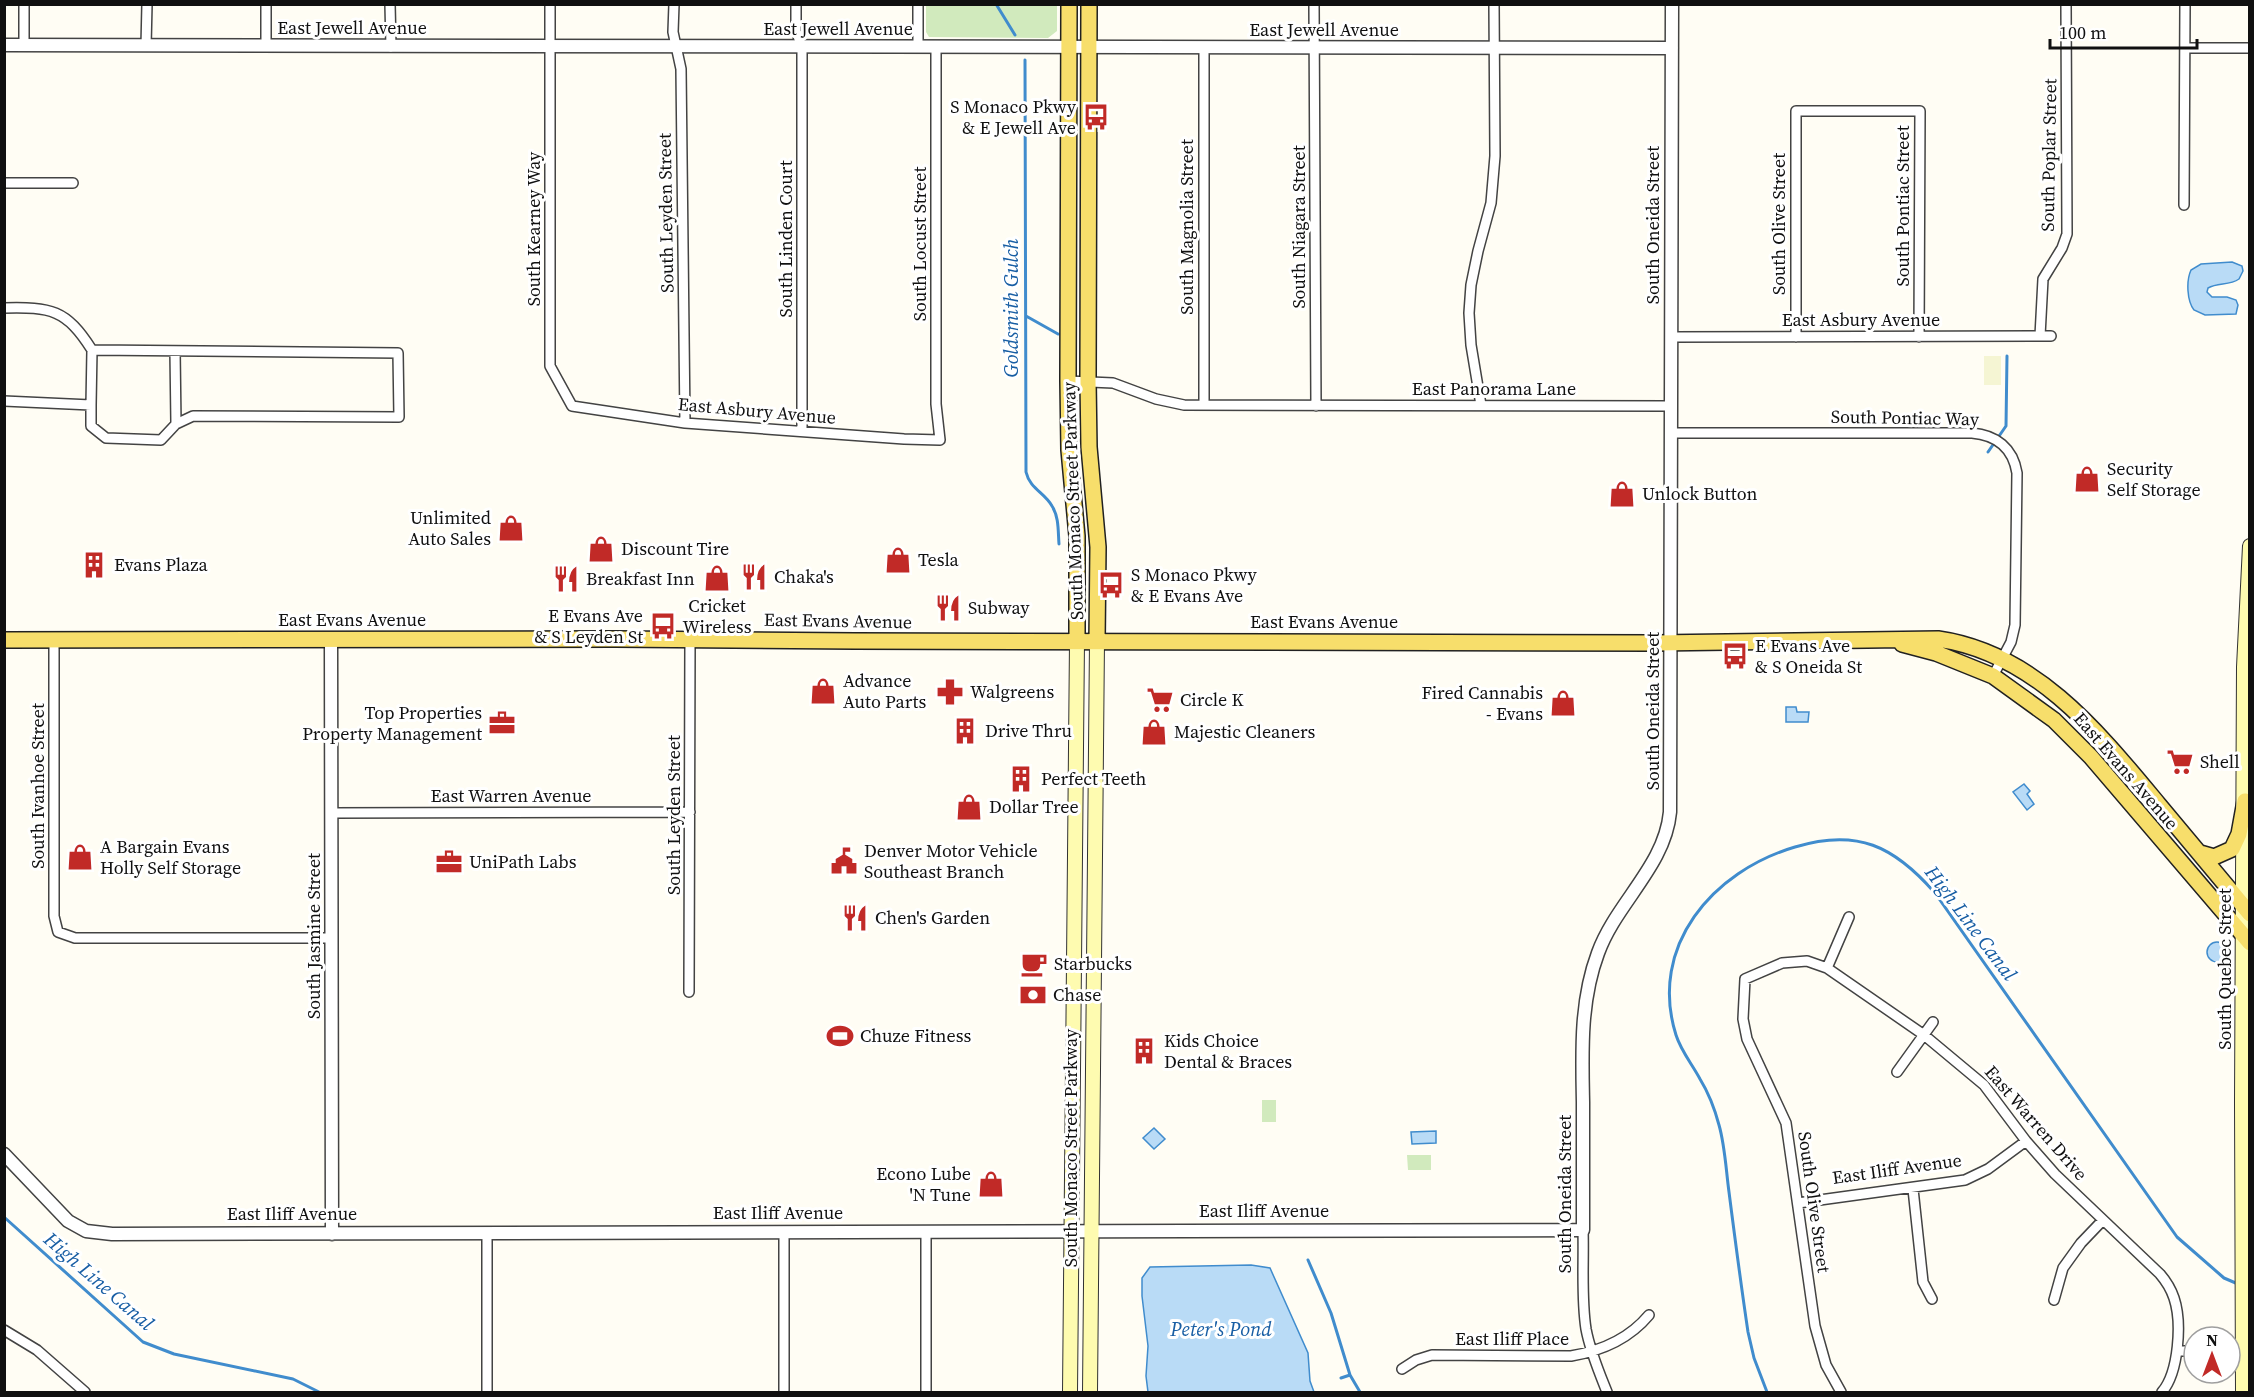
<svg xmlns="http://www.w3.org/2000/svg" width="2254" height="1397" viewBox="0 0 2254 1397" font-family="'Source Serif 4',serif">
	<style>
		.farmland { fill: #f5f5d3 }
		.green { fill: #d1eabd }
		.water { fill: #b9dbf6; stroke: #408ccd; stroke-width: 1.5 }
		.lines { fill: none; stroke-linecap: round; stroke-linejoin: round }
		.stream { stroke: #408ccd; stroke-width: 3 }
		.minor-casing { stroke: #434343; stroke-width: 12 }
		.tertiary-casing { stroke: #434343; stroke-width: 15 }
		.secondary-casing { stroke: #323232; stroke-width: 16 }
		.primary-casing { stroke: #212121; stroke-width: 18 }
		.minor { stroke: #fff; stroke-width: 9 }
		.tertiary { stroke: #fff; stroke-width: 12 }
		.secondary { stroke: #fefbb0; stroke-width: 14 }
		.primary { stroke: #f7de6b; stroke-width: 15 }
		.labels { text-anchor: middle; stroke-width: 6; stroke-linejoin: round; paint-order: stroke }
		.street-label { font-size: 18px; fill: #101010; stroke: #fff }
		.poi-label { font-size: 18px; fill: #101010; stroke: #fff; text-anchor: start }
		.water-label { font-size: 20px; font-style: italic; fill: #185ea4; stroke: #fff }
	</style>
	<rect width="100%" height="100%" fill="#fffdf4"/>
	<!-- farmland -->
	<path class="farmland" d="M1984,356H2001V385H1984Z"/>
	<!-- green -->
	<path class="green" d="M926,5H1057V31L1048,38L929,37L926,32Z
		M1262,1100H1276V1122H1262Z
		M1407,1155H1431V1170H1408Z"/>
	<!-- water -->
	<path class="water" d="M2232,262L2242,266L2243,271L2239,279C2229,286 2218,282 2208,288L2207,292L2212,297H2227L2236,300L2238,305L2236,314L2205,315L2194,310C2187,301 2186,281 2191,270L2201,264Z
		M1786,707H1796L1797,712H1809L1808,722H1786Z
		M2024,784L2030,791L2027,794L2034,804L2027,810L2013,792Z
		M2207 952a10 10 0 1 1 20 0a10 10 0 1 1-20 0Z
		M1154,1128L1165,1139L1154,1149L1143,1138Z
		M1436,1131V1143L1412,1144L1411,1132Z
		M1251,1265L1270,1268L1308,1353L1310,1381L1314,1392H1148L1146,1376L1148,1346L1142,1296V1278L1150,1267Z"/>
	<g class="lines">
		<!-- stream -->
		<path class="stream" d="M996,4L1015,35
			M1025,60L1026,472C1030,489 1044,492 1052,506C1059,517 1058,531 1059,544
			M1026,316L1058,334
			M1988,452L2006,426L2007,356
			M4,1217L143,1342L174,1354L293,1379L319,1392
			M1308,1260L1331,1313L1350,1375L1360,1392
			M1341,1378L1350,1375
			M1767,1392L1754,1358L1748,1332C1741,1285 1735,1239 1729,1192C1726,1170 1725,1146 1719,1125C1715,1110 1708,1092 1700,1079C1692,1064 1681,1051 1676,1035C1648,946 1713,871 1795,847C1857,828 1894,846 1935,893L2177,1237L2224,1278L2238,1284"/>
		<!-- minor casing -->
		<g class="minor-casing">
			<path id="minor" d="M24,4V46
				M266,4V46
				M390,4L391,47
				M550,4V366L572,406L685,423L904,439L940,440L936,404V47
				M674,4L673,32L681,69L685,423
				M796,4V31L802,47V431
				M1314,4L1316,406
				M146,46L147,4
				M918,47V4
				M2185,48H2250
				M4,183H73
				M2184,205L2185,4
				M4,308C51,307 66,309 92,350L398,353L399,417L193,416L176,424L161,440L106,438L91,426V405L4,401
				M2040,336L2043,279L2062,248L2067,234L2066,4
				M1671,337L2051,336
				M1796,337V111H1920L1919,337
				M175,351L176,424
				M1068,381L1113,383L1156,399L1184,405L1671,406
				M91,405L92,350
				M1204,405V48
				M1481,405L1471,345L1469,313L1471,285L1478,251L1491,203L1495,156L1494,4
				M1671,433H1972C1996,435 2013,448 2017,473L2015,625L2011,642L1993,676
				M54,640V916L58,932L75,938H332
				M332,813L690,812
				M1827,968L1849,917
				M689,992L690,639
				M1897,1072L1933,1022
				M1913,1189L1923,1282L1932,1299
				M1798,1203L1965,1180L1988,1169L2026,1141
				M1583,1230C1584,1263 1581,1297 1586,1329C1590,1351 1599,1372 1607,1392
				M2054,1300L2063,1268L2081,1243L2103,1220
				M4,1330L37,1350L85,1392
				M2177,1351H2194
				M2230,1351H2243
				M1402,1369L1416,1360L1432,1355L1571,1356C1601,1351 1629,1339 1649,1315
				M487,1392V1233
				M784,1392V1232
				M926,1392V1232
				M1841,1392L1826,1365L1815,1326L1786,1123L1747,1039L1743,1019L1745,979L1782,963L1807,961L1827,968L1924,1035L1984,1085L2026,1141L2055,1174L2160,1274C2166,1281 2171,1289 2174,1298C2182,1322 2179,1372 2162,1392"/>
		</g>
		<!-- tertiary casing -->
		<g class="tertiary-casing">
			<path id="tertiary" d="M4,45L1672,48
				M331,639L332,1234
				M4,1154L68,1221L86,1231L112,1234L1583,1230C1583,1187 1583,1145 1583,1102C1582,1052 1580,1001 1598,953C1616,903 1665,866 1670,812L1672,4"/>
		</g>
		<!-- secondary casing -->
		<g class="secondary-casing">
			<path id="secondary" d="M1070,1392L1077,641
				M1090,1392L1097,641
				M2243,1392L2242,1103L2244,667L2250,546"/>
		</g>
		<!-- primary casing -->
		<g class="primary-casing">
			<path id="primary" d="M1069,4L1068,381L1069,450L1077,536V641
				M1089,4L1088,381L1089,447L1098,547L1097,641
				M4,640L615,639L855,641L1656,643L1938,639C2036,653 2100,734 2159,805C2189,841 2219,877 2250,914
				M1902,644L1936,653L1993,676L2054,720L2091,757L2250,943
				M2200,853L2214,857L2232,849L2239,834L2245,801"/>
		</g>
		<!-- minor -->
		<use href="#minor" class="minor"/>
		<!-- tertiary -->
		<use href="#tertiary" class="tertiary"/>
		<!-- secondary -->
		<use href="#secondary" class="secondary"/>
		<!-- primary -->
		<use href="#primary" class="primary"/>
	</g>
	<!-- icons -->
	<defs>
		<g id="bus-bare" transform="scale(2.07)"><path d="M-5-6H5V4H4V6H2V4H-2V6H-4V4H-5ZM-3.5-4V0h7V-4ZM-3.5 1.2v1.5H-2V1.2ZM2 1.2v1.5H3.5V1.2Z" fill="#c12a27" stroke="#fff" stroke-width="2.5" paint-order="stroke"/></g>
		<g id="shop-bare" transform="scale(2.07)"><path d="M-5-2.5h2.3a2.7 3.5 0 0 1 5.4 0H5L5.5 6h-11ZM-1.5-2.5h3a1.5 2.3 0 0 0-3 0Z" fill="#c12a27" stroke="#fff" stroke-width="2.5" paint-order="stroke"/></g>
		<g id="building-bare" transform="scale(2.07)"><path d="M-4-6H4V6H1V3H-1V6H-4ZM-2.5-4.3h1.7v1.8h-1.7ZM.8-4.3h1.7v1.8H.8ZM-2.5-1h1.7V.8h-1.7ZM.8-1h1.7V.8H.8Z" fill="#c12a27" stroke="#fff" stroke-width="2.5" paint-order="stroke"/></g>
		<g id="restaurant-bare" transform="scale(2.07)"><path d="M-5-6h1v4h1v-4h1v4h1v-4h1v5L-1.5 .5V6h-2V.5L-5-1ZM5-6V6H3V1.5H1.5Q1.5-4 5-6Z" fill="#c12a27" stroke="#fff" stroke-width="2.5" paint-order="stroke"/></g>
		<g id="pharmacy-bare" transform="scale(2.07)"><path d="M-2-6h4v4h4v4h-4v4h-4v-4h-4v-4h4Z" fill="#c12a27" stroke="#fff" stroke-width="2.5" paint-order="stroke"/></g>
		<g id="supermarket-bare" transform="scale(2.07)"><path d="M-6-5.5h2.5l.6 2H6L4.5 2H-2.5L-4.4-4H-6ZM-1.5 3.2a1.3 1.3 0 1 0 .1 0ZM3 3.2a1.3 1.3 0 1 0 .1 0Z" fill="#c12a27" stroke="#fff" stroke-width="2.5" paint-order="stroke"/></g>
		<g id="office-bare" transform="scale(2.07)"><path d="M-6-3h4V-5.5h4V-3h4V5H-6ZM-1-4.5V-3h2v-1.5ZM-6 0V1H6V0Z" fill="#c12a27" stroke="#fff" stroke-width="2.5" paint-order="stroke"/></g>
		<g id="civic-bare" transform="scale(2.07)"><path d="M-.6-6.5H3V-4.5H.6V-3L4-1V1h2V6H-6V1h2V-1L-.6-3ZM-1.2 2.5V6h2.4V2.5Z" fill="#c12a27" stroke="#fff" stroke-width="2.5" paint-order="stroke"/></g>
		<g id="cafe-bare" transform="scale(2.07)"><path d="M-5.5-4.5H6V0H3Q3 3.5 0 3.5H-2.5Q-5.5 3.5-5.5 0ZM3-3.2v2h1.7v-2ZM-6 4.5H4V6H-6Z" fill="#c12a27" stroke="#fff" stroke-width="2.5" paint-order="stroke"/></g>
		<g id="bank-bare" transform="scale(2.07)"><path d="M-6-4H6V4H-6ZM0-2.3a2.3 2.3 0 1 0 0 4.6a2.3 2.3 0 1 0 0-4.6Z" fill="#c12a27" stroke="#fff" stroke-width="2.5" paint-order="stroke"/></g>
		<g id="stadium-bare" transform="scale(2.07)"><path d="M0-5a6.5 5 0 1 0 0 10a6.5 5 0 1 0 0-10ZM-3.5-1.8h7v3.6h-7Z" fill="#c12a27" stroke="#fff" stroke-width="2.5" paint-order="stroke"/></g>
	</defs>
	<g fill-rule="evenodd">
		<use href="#bus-bare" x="1096" y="117"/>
		<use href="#shop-bare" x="2087" y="479"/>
		<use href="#shop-bare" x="1622" y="494"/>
		<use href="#shop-bare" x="511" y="528"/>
		<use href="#shop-bare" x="601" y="549"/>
		<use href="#shop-bare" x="898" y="560"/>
		<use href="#building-bare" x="94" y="565"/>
		<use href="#restaurant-bare" x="754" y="577"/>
		<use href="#shop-bare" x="717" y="578"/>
		<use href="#restaurant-bare" x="566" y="579"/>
		<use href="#bus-bare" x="1111" y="585"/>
		<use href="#restaurant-bare" x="948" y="608"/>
		<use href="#bus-bare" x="663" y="626"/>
		<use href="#bus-bare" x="1735" y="656"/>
		<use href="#shop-bare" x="823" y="691"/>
		<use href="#pharmacy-bare" x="950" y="692"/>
		<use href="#supermarket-bare" x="1160" y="700"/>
		<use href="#shop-bare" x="1563" y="703"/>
		<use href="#office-bare" x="502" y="723"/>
		<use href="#building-bare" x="965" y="731"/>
		<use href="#shop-bare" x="1154" y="732"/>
		<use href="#supermarket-bare" x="2180" y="762"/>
		<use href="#building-bare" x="1021" y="779"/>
		<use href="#shop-bare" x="969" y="807"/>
		<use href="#shop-bare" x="80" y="857"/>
		<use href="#civic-bare" x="844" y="861"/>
		<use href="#office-bare" x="449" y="862"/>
		<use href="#restaurant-bare" x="855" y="918"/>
		<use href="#cafe-bare" x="1034" y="964"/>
		<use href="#bank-bare" x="1033" y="995"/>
		<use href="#stadium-bare" x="840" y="1036"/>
		<use href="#building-bare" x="1144" y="1051"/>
		<use href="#shop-bare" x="991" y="1184"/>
	</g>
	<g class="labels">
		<!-- street labels -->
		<g class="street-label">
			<text x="352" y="34">East Jewell Avenue</text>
			<text x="838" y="35">East Jewell Avenue</text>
			<text x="1324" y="36">East Jewell Avenue</text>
			<text transform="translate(2049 155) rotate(-89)" y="6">South Poplar Street</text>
			<text transform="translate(1903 206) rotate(-90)" y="6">South Pontiac Street</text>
			<text transform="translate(666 213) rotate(-91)" y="6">South Leyden Street</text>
			<text transform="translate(1779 224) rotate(-90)" y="6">South Olive Street</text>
			<text transform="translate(1653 225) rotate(-90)" y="6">South Oneida Street</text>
			<text transform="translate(1187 227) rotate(-90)" y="6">South Magnolia Street</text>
			<text transform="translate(1299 227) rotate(-90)" y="6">South Niagara Street</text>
			<text transform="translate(534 229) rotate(-90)" y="6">South Kearney Way</text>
			<text transform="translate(786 239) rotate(-90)" y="6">South Linden Court</text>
			<text transform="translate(920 244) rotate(-90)" y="6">South Locust Street</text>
			<text x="1861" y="326">East Asbury Avenue</text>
			<text x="1494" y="395">East Panorama Lane</text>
			<text transform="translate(757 411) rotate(5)" y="6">East Asbury Avenue</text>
			<text transform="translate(1905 418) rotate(1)" y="6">South Pontiac Way</text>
			<text transform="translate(1073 501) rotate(-92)" y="6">South Monaco Street Parkway</text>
			<text x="352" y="626">East Evans Avenue</text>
			<text transform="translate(838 621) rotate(1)" y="6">East Evans Avenue</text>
			<text x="1324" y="628">East Evans Avenue</text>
			<text transform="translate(1653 711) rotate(-90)" y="6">South Oneida Street</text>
			<text transform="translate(2126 771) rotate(49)" y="6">East Evans Avenue</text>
			<text transform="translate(38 786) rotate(-90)" y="6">South Ivanhoe Street</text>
			<text x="511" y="802">East Warren Avenue</text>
			<text transform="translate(674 815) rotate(-90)" y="6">South Leyden Street</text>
			<text transform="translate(314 936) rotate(-90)" y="6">South Jasmine Street</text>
			<text transform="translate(2225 969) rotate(-90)" y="6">South Quebec Street</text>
			<text transform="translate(2036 1123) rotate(49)" y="6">East Warren Drive</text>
			<text transform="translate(1071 1148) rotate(-90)" y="6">South Monaco Street Parkway</text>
			<text transform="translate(1897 1169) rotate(-8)" y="6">East Iliff Avenue</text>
			<text transform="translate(1565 1194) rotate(-90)" y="6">South Oneida Street</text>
			<text transform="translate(1814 1202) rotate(82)" y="6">South Olive Street</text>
			<text x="1264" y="1217">East Iliff Avenue</text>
			<text x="778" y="1219">East Iliff Avenue</text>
			<text x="292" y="1220">East Iliff Avenue</text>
			<text x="1512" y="1345">East Iliff Place</text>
		</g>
		<!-- poi labels -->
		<g class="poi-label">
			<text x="1076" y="113" text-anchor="end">S Monaco Pkwy<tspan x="1076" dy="21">&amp; E Jewell Ave</tspan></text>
			<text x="2107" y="475">Security<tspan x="2107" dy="21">Self Storage</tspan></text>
			<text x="1642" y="500">Unlock Button</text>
			<text x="491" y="524" text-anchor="end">Unlimited<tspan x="491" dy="21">Auto Sales</tspan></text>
			<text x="621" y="555">Discount Tire</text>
			<text x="918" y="566">Tesla</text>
			<text x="114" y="571">Evans Plaza</text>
			<text x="1131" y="581">S Monaco Pkwy<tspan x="1131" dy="21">&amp; E Evans Ave</tspan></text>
			<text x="774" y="583">Chaka's</text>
			<text x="586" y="585">Breakfast Inn</text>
			<text x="717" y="612" text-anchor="middle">Cricket<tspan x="717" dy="21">Wireless</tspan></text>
			<text x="968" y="614">Subway</text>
			<text x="643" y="622" text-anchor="end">E Evans Ave<tspan x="643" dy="21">&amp; S Leyden St</tspan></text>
			<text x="1755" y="652">E Evans Ave<tspan x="1755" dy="21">&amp; S Oneida St</tspan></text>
			<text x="843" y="687">Advance<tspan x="843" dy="21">Auto Parts</tspan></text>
			<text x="970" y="698">Walgreens</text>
			<text x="1543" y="699" text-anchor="end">Fired Cannabis<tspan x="1543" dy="21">- Evans</tspan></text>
			<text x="1180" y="706">Circle K</text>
			<text x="482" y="719" text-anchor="end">Top Properties<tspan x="482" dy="21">Property Management</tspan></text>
			<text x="985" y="737">Drive Thru</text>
			<text x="1174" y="738">Majestic Cleaners</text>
			<text x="2200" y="768">Shell</text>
			<text x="1041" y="785">Perfect Teeth</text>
			<text x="989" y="813">Dollar Tree</text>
			<text x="100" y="853">A Bargain Evans<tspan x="100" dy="21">Holly Self Storage</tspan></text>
			<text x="864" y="857">Denver Motor Vehicle<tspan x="864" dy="21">Southeast Branch</tspan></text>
			<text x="469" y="868">UniPath Labs</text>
			<text x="875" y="924">Chen's Garden</text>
			<text x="1054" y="970">Starbucks</text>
			<text x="1053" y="1001">Chase</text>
			<text x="860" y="1042">Chuze Fitness</text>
			<text x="1164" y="1047">Kids Choice<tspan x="1164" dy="21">Dental &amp; Braces</tspan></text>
			<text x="971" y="1180" text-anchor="end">Econo Lube<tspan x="971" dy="21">'N Tune</tspan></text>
		</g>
		<!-- water labels -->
		<g class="water-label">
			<text transform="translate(1011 308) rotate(-90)" y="7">Goldsmith Gulch</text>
			<text transform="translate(1971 923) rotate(53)" y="7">High Line Canal</text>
			<text transform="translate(99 1281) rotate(41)" y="7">High Line Canal</text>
			<text x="1221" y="1336">Peter's Pond</text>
		</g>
	</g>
	<!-- border -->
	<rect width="2254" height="1397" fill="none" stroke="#101010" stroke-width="12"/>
	<!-- north arrow -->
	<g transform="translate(2212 1355)"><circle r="28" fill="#ffffff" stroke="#9f9f9f" stroke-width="1.5"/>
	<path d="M0-4.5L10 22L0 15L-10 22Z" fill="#c12a27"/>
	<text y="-9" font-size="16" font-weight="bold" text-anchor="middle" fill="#101010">N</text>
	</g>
	<!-- scale -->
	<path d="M2050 39v9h147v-9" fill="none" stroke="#101010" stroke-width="3"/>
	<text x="2059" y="39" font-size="18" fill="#101010" stroke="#ffffff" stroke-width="4.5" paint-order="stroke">100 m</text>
</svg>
